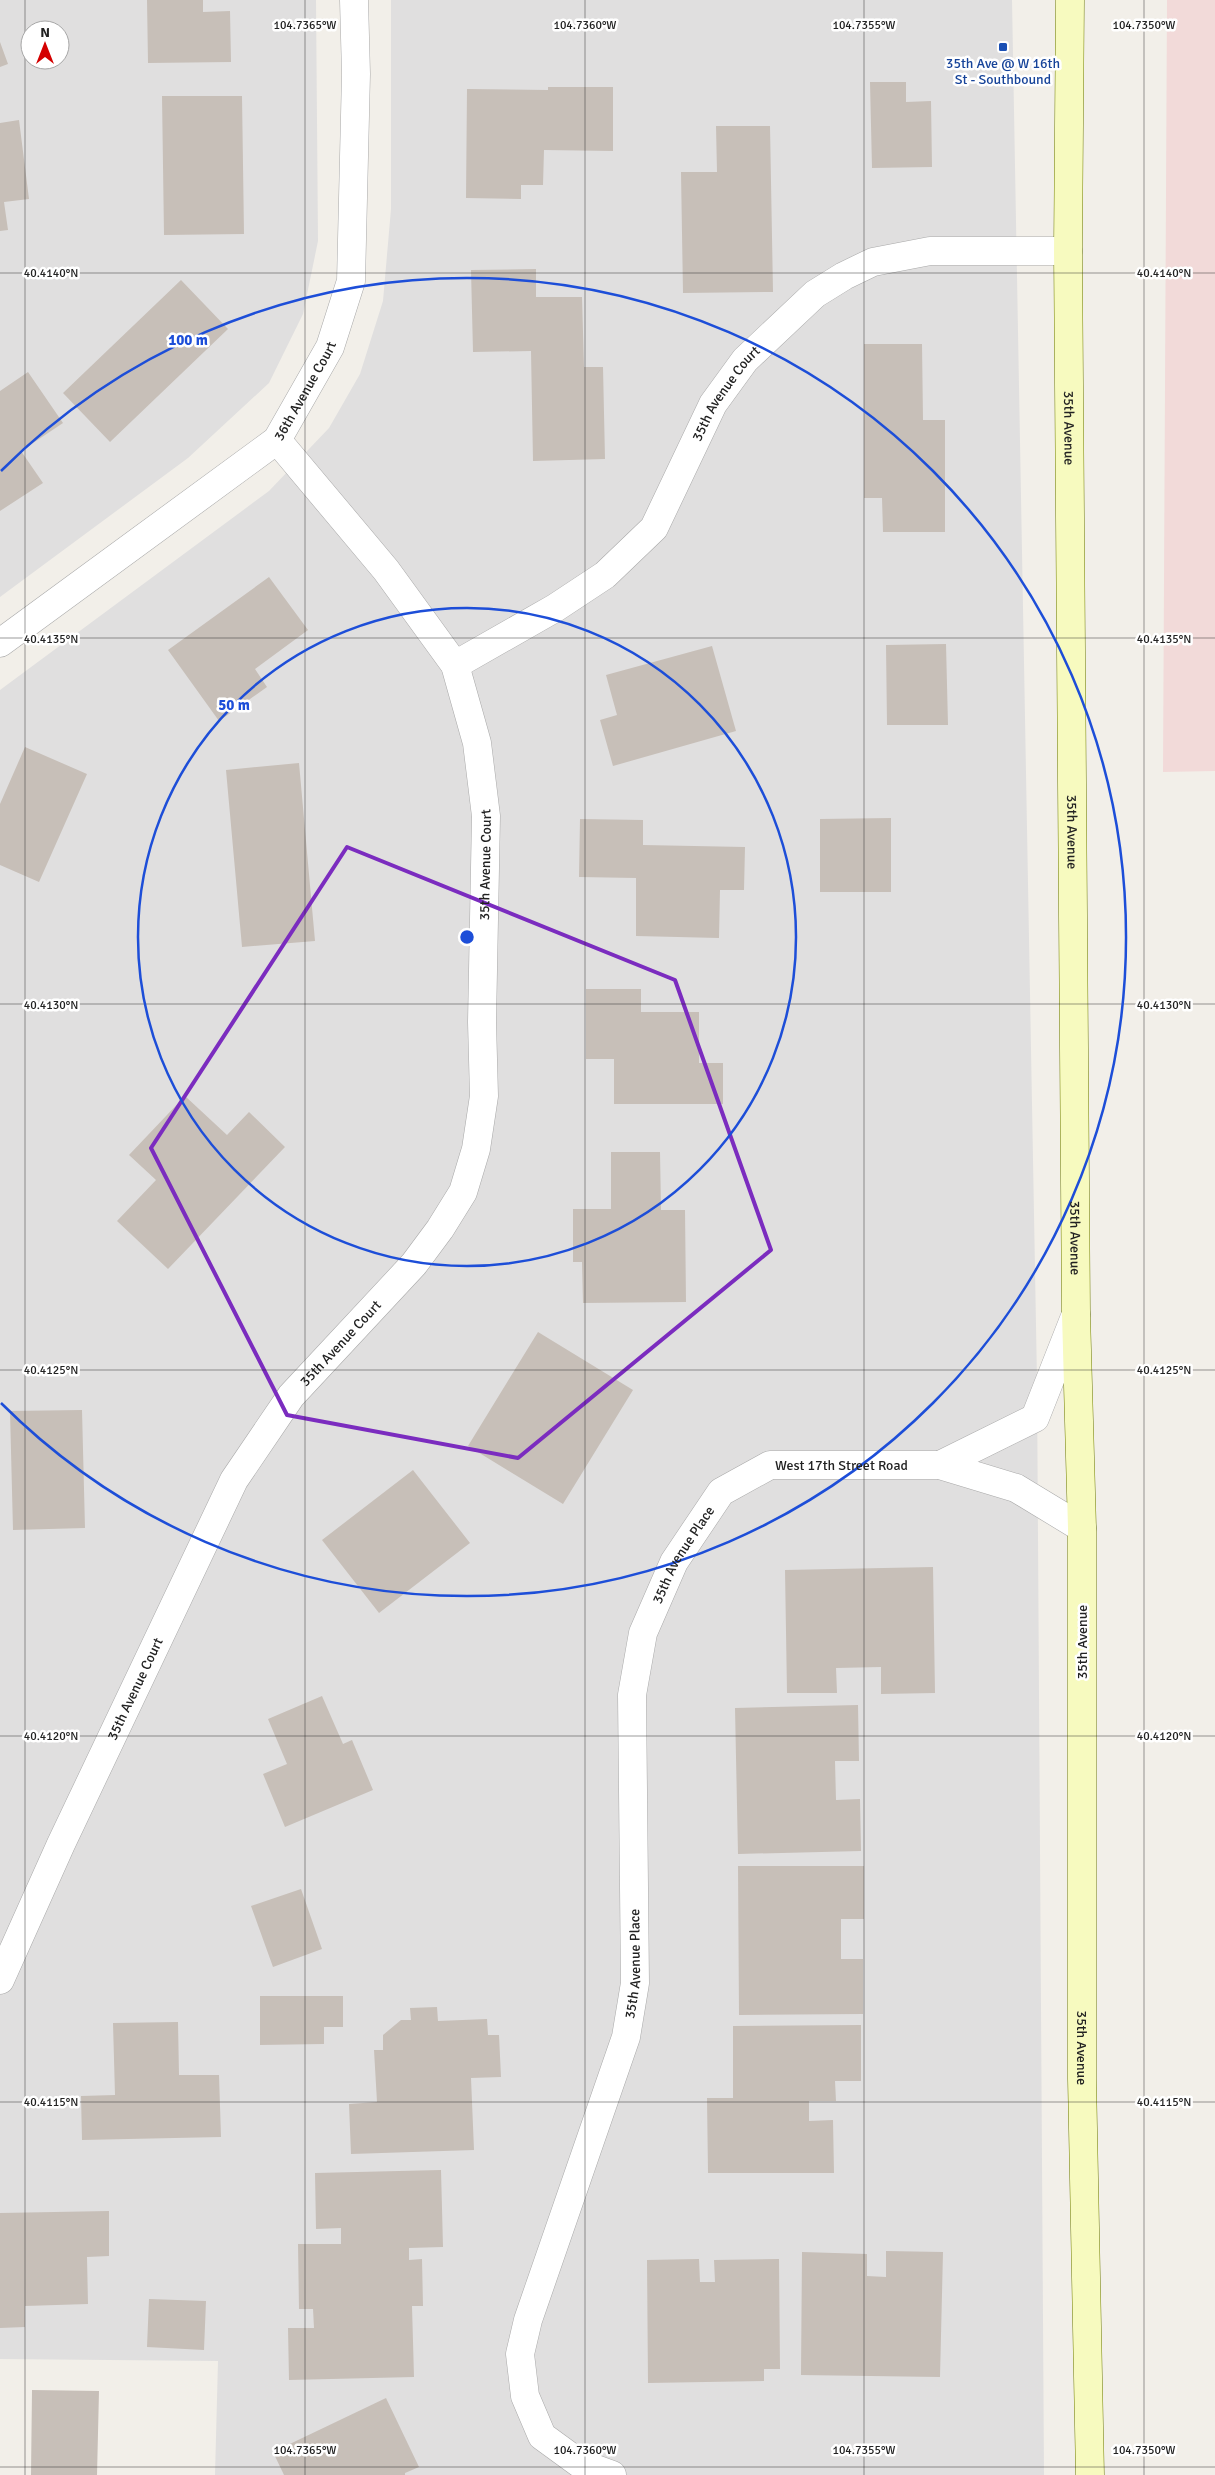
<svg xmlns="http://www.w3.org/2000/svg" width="1215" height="2475" viewBox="0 0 1215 2475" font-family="Signika,sans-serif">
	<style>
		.residential { fill: #e0dfdf; fill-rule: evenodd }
		.commercial { fill: #f2dad9 }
		.building { fill: #c7bfb8 }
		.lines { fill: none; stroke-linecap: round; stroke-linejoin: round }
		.street-casing { stroke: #a9a9a9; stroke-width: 29 }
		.secondary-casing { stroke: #707d05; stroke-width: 29 }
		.street { stroke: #fff; stroke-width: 28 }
		.secondary { stroke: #f7fabf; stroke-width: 28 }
		.marked { fill: none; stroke: #7b2cbf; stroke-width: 4; stroke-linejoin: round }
		.ticks { fill: none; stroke: #222; stroke-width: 1; stroke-opacity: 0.45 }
		.ring { fill: none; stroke: #1d4ed8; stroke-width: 2.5 }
		.transit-dot { fill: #1a4fb4; stroke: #fff; stroke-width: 2 }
		.labels { text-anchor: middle; stroke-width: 5; stroke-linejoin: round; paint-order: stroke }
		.transit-label { font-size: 14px; fill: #164399; stroke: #fff }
		.street-label { font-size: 14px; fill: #222; stroke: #fff }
		.ticks-label { font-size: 12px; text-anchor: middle; fill: #222; stroke: #fff; stroke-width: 5; stroke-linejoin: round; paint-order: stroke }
		.centre { fill: #1d4ed8; stroke: #fff; stroke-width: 2.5 }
		.ring-label { font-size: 15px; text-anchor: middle; font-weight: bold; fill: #1d4ed8; stroke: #fff; stroke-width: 5; stroke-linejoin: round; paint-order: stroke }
	</style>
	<rect width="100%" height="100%" fill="#f2efe9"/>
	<!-- residential -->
	<path class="residential" d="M0,0H316L318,241L303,314L269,383L188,458L0,597ZM30,30H60V60H30Z
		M391,0H1012L1037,1380L1044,2475H215L218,2361L0,2359V690L269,491L329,428L360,374L383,301L391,209Z"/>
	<!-- commercial -->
	<path class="commercial" d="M1167,0H1215V771L1163,772Z"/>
	<!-- building -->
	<path class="building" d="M147,0H203V12L230,11L231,62L148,63Z
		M0,42L8,64L0,67Z
		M870,82H906V102L931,101L932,167L872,168Z
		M548,87H613V151L544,150L543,185H521V199L466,198L467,89L548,90Z
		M162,96H242L244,234L164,235Z
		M19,120L29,199L4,202L8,230L0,231V123Z
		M716,126H770L773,292L683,293L681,172H717Z
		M536,269V297H582L584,367H603L605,459L533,461L531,351L473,352L471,270Z
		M181,280L228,329L110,442L63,393Z
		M864,344H922L923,420H945V532H883L882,498H864Z
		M28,372L63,423L21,451L43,483L0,511V391Z
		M269,577L308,630L255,669L267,687L219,721L168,650Z
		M946,644L948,725H887L886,645Z
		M712,646L736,731L613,766L600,720L617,715L606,675Z
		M25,747L87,774L39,882L0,865V804Z
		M299,763L315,941L242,947L226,770Z
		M891,818V892H820V819Z
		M580,819L643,820V845L745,847L744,890H720L719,938L636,936V878L579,877Z
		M586,989H641V1012H699V1063H723V1104H614V1059H586Z
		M185,1096L227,1135L249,1112L285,1147L168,1269L117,1221L156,1180L129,1155Z
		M611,1152H660L661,1210H685L686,1302L583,1303L582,1262H573V1209H611Z
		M538,1332L633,1390L563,1504L468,1446Z
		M82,1410L85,1528L13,1530L10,1411Z
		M413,1470L470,1543L379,1613L322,1540Z
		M933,1567L935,1693L881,1694V1667L836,1668L837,1693H787L785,1570Z
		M322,1696L343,1744L352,1740L373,1790L285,1827L263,1774L287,1764L268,1719Z
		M858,1705L859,1761H835L836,1800L860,1799L861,1851L738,1854L735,1708Z
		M738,1866H864V1919H841V1959H863V2014L739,2015Z
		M301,1889L322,1949L273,1967L251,1906Z
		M260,1996H343V2027H324V2044L260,2045Z
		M437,2007L438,2021L487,2019L488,2035H499L501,2077L471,2078L474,2150L351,2154L349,2104L377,2102L374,2050H383V2035L401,2020H411L410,2008Z
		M178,2022L179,2075H219L221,2137L82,2140L81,2096L115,2095L113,2023Z
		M861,2025V2081H835L836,2101H809V2121L833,2120L834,2173H708L707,2098H733V2026Z
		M441,2170L443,2247L409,2248V2260L422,2259L423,2306H412L414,2377L289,2380L288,2328H314L313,2309H299L298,2244H341V2228L316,2229L315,2173Z
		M109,2211V2256L87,2257L88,2304L25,2306V2327L0,2328V2213Z
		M886,2251L943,2252L940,2377L801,2375L802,2252L867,2254V2276L886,2277Z
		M699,2259L700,2282H715L714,2260L779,2259L780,2369H764V2381L648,2383L647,2260Z
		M149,2299L206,2301L204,2350L147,2347Z
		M32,2390L99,2391L97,2475H31Z
		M386,2398L419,2467L405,2473V2475H284L273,2452Z"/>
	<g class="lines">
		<!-- street casing -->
		<g class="street-casing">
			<g id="street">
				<path id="s1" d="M0,643L277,440L330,347L351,281L356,74L354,0"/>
				<path id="s2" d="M455,665L555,608L605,575L654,528L713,404L745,360L815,294L844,276L873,262L930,251H1068"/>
				<path d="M940,1465L1035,1418L1076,1314"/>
				<path id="s3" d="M0,1980L61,1844L234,1480L291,1396L414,1264L440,1229L463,1192L476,1149L484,1096L482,1022L486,816L477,743L455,665L386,570L277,440"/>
				<path id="s4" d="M612,2475L579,2463L542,2436L525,2396L520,2354L528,2320L626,2037L635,1983L632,1695L643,1633L674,1562L721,1492L770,1465H940L1016,1488L1082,1528"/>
			</g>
		</g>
		<!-- secondary casing -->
		<g class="secondary-casing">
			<g id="secondary">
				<path id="s5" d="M1070,0L1068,251L1076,1314L1082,1528V2079L1090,2475"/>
			</g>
		</g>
		<!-- street -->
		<use href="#street" class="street"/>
		<!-- secondary -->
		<use href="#secondary" class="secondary"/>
	</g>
	<!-- marked area -->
	<path class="marked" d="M347,847L675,980L771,1250L518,1458L287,1415L151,1148Z"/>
	<!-- ticks -->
	<path class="ticks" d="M25,0V2475M305,0V2475M585,0V2475M864,0V2475M1144,0V2475M0,273H1215M0,638H1215M0,1004H1215M0,1370H1215M0,1736H1215M0,2102H1215M0,2467H1215"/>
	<!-- distance rings -->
	<g class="ring">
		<circle cx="467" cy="937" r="329"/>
		<path d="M1 471A659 659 0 1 1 1 1403"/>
	</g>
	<!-- markers -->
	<rect class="transit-dot" x="998" y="42" width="10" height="10" rx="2.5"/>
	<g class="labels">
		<!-- transit labels -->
		<g class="transit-label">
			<text x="1003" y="68">35th Ave @ W 16th<tspan x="1003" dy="16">St - Southbound</tspan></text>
		</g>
		<!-- street labels -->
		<g class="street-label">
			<text dy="5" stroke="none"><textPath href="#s1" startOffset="400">36th Avenue Court</textPath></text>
			<text dy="5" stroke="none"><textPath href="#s2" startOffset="396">35th Avenue Court</textPath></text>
			<text dy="5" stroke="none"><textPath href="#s5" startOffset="428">35th Avenue</textPath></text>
			<text dy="5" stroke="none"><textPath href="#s5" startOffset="832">35th Avenue</textPath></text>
			<text dy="5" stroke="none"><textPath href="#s3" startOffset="1251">35th Avenue Court</textPath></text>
			<text dy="5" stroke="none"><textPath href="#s5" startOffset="1238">35th Avenue</textPath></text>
			<text dy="5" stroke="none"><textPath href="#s3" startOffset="726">35th Avenue Court</textPath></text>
			<text dy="5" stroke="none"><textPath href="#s4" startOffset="1196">West 17th Street Road</textPath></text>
			<text dy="5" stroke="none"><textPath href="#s4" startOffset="995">35th Avenue Place</textPath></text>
			<text transform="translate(1082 1642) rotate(-90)" y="5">35th Avenue</text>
			<text dy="5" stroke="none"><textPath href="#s3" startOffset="321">35th Avenue Court</textPath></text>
			<text dy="5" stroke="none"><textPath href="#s4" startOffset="575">35th Avenue Place</textPath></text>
			<text dy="5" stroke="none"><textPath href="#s5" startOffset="2048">35th Avenue</textPath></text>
		</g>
	</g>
	<g class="ticks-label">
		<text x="305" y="29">104.7365°W</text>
		<text x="585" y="29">104.7360°W</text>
		<text x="864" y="29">104.7355°W</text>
		<text x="1144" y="29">104.7350°W</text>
		<text x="51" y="277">40.4140°N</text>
		<text x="1164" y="277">40.4140°N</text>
		<text x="51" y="643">40.4135°N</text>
		<text x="1164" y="643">40.4135°N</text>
		<text x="51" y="1009">40.4130°N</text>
		<text x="1164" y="1009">40.4130°N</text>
		<text x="51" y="1374">40.4125°N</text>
		<text x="1164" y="1374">40.4125°N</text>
		<text x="51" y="1740">40.4120°N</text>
		<text x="1164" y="1740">40.4120°N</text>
		<text x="51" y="2106">40.4115°N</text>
		<text x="1164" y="2106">40.4115°N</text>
		<text x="305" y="2454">104.7365°W</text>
		<text x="585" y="2454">104.7360°W</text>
		<text x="864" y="2454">104.7355°W</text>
		<text x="1144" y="2454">104.7350°W</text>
	</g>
	<circle cx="467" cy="937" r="8" class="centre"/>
	<g class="ring-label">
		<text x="188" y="345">100 m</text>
		<text x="234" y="710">50 m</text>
	</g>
	<!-- north arrow -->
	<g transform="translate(45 45)"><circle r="24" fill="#ffffff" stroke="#a7a7a7"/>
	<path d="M0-4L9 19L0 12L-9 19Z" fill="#d40000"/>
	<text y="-8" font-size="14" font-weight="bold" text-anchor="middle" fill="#222222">N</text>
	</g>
</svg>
